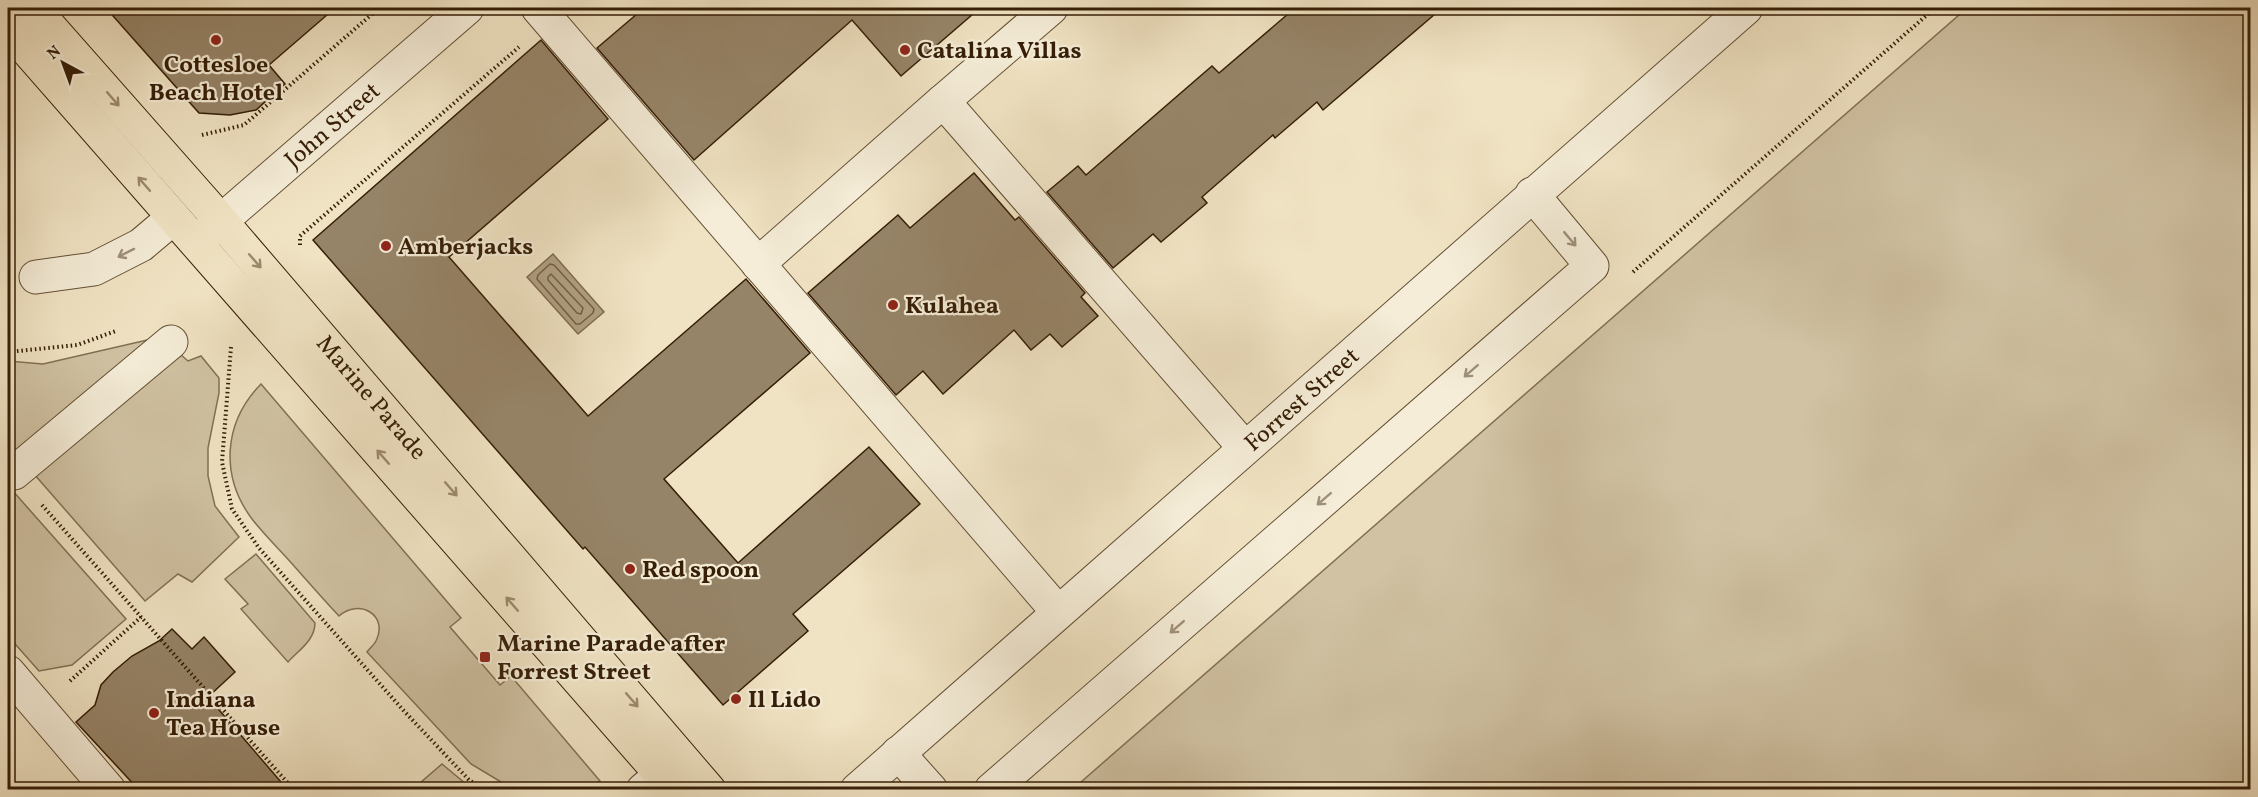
<svg xmlns="http://www.w3.org/2000/svg" width="2258" height="797" viewBox="0 0 2258 797" font-family="Vollkorn,serif">
	<style>
		.green { fill: #d0c2a3; stroke: #827054; stroke-width: 1.5 }
		.water { fill: #b0a083; stroke: #7f6c51; stroke-width: 1.5 }
		.lines { fill: none; stroke-linecap: round; stroke-linejoin: round }
		.shore { stroke: #725f44; stroke-width: 1.5 }
		.building { fill: #968468; stroke: #351e06; stroke-width: 1.5 }
		.minor-casing { stroke: #644f35; stroke-width: 35 }
		.major-casing { stroke: #351e06; stroke-width: 35 }
		.path { stroke: #351e06; stroke-width: 4; stroke-dasharray: 1.5 3; stroke-linecap: butt }
		.minor { stroke: #f5edd8; stroke-width: 33 }
		.major { stroke: #f0e3c3; stroke-width: 33 }
		.oneway { stroke: #9c8a6e }
		.oneway2 { stroke: #9f907a }
		.poi-dot { fill: #8f2418; stroke: #f5edd8; stroke-width: 2 }
		.labels { text-anchor: middle; stroke-width: 4.5; stroke-linejoin: round; paint-order: stroke }
		.poi-label { font-size: 24px; font-weight: bold; fill: #351e06; stroke: #f5edd8; text-anchor: start }
		.street-label { font-size: 24px; fill: #351e06; stroke: #f5edd8 }
	</style>
	<rect width="100%" height="100%" fill="#f0e3c3"/>
	<filter id="stains"><feTurbulence type="fractalNoise" baseFrequency=".00333" numOctaves="4"/><feColorMatrix values="0 0 0 0 .2 0 0 0 0 .09 0 0 0 0 .02 0 0 0 .5 -.17"/></filter>
	<radialGradient id="worn" r=".72"><stop offset=".6" stop-color="#630" stop-opacity="0"/><stop offset="1" stop-color="#630" stop-opacity=".3"/></radialGradient>
	<!-- green -->
	<path class="green" d="M1967,8H2250V789H1073Z
		M156,338L16,453L8,445V361L43,364Z
		M180,354L188,361L201,356L219,378V393L208,448V476L215,506L239,537L192,582L178,574L145,601L34,474Z
		M261,384L461,618L450,627L500,685L511,676L600,781L580,790L529,789L501,782L471,764L367,652C370,648 374,645 376,641C389,615 359,598 339,616C321,597 304,577 286,557C275,545 262,532 252,519C220,476 223,423 261,384Z
		M12,490L126,619L72,665L39,671L8,636V494Z
		M256,554L315,623C315,640 299,650 288,662L241,609L248,604L225,579Z
		M442,764L472,789H413Z"/>
	<!-- water -->
	<path class="water" d="M553,254L604,312L578,334L527,277Z"/>
	<g class="lines">
		<!-- shore -->
		<path class="shore" d="M550,264L554,265L594,309L593,313L580,324H576L537,279L538,275Z
			M551,274L583,308L581,314L577,313L548,280V277Z"/>
	</g>
	<!-- building -->
	<path class="building" d="M106,8H335L269,65L285,84L256,110L230,115L199,113Z
		M644,8H980L901,76L852,20L694,160L597,48Z
		M1295,8H1442L1323,110L1317,102L1275,138L1273,135L1202,197L1207,203L1161,242L1153,234L1113,268L1047,192L1078,166L1086,175L1212,66L1219,73Z
		M541,40L608,119L449,257L588,416L746,279L810,353L664,479L738,563L869,447L920,504L793,614L808,631L723,705L585,547L583,549L313,240Z
		M974,173L1015,220L1019,217L1085,293L1081,297L1098,316L1062,347L1050,334L1031,350L1014,330L943,394L923,371L896,395L808,293L898,215L910,228Z
		M172,629L192,649L204,637L235,672L208,697L287,789H138L76,722L95,705L101,685L113,672L132,656L159,641Z"/>
	<g class="lines">
		<!-- minor casing -->
		<g class="minor-casing">
			<g id="minor">
				<path d="M538,8L1058,612"/>
				<path d="M1051,8L943,101L1244,447"/>
				<path id="s1" d="M199,240L467,8"/>
				<path d="M758,264L943,101"/>
				<path d="M36,277L94,269L141,245L173,218"/>
				<path d="M14,473L171,342"/>
				<path d="M8,672L109,790"/>
				<path d="M898,753L931,790"/>
				<path d="M643,790L662,774"/>
				<path id="s2" d="M857,790L1746,8"/>
				<path d="M991,790L1592,266L1532,194"/>
			</g>
		</g>
		<!-- major casing -->
		<g class="major-casing">
			<g id="major">
				<path id="s3" d="M33,8L221,221L709,790"/>
				<path d="M8,28L675,790"/>
			</g>
		</g>
		<!-- path -->
		<path class="path" d="M202,135L244,125L379,8
			M300,245V236L519,47
			M1633,272L1935,8
			M231,347L222,462L232,509L259,548L404,711L470,781L490,790
			M8,352L77,345L116,331
			M42,505L294,790
			M70,681L141,617"/>
		<!-- minor -->
		<use href="#minor" class="minor"/>
		<!-- major -->
		<use href="#major" class="major"/>
	</g>
	<!-- one-way arrows -->
	<defs><path id="oneway-shaft" d="M-6 0H5M1.5-3L5.5 0L1.5 3" fill="none" stroke-width="1.6" stroke-linecap="round" stroke-linejoin="round" transform="scale(1.5)"/></defs>
	<g class="oneway">
		<use href="#oneway-shaft" transform="translate(113 99) rotate(49)"/>
		<use href="#oneway-shaft" transform="translate(144 184) rotate(-131)"/>
		<use href="#oneway-shaft" transform="translate(255 261) rotate(49)"/>
		<use href="#oneway-shaft" transform="translate(383 457) rotate(-131)"/>
		<use href="#oneway-shaft" transform="translate(451 489) rotate(49)"/>
		<use href="#oneway-shaft" transform="translate(512 604) rotate(-131)"/>
		<use href="#oneway-shaft" transform="translate(632 700) rotate(49)"/>
	</g>
	<g class="oneway2">
		<use href="#oneway-shaft" transform="translate(1570 239) rotate(50)"/>
		<use href="#oneway-shaft" transform="translate(126 253) rotate(153)"/>
		<use href="#oneway-shaft" transform="translate(1471 371) rotate(139)"/>
		<use href="#oneway-shaft" transform="translate(1324 499) rotate(139)"/>
		<use href="#oneway-shaft" transform="translate(1177 627) rotate(139)"/>
	</g>
	<!-- markers -->
	<g class="poi-dot">
		<circle cx="216" cy="40" r="6"/>
		<circle cx="905" cy="50" r="6"/>
		<circle cx="386" cy="246" r="6"/>
		<circle cx="893" cy="305" r="6"/>
		<circle cx="630" cy="569" r="6"/>
		<rect x="479" y="651" width="12" height="12" rx="3"/>
		<circle cx="736" cy="699" r="6"/>
		<circle cx="154" cy="713" r="6"/>
	</g>
	<g class="labels">
		<!-- poi labels -->
		<g class="poi-label">
			<text x="917" y="58">Catalina Villas</text>
			<text x="216" y="72" text-anchor="middle">Cottesloe<tspan x="216" dy="28">Beach Hotel</tspan></text>
			<text x="398" y="254">Amberjacks</text>
			<text x="905" y="313">Kulahea</text>
			<text x="642" y="577">Red spoon</text>
			<text x="497" y="651">Marine Parade after<tspan x="497" dy="28">Forrest Street</tspan></text>
			<text x="166" y="707">Indiana<tspan x="166" dy="28">Tea House</tspan></text>
			<text x="748" y="707">Il Lido</text>
		</g>
		<!-- street labels -->
		<g class="street-label">
			<text dy="8" stroke="none"><textPath href="#s1" startOffset="176">John Street</textPath></text>
			<text dy="8" stroke="none"><textPath href="#s3" startOffset="516">Marine Parade</textPath></text>
			<text dy="8" stroke="none"><textPath href="#s2" startOffset="592">Forrest Street</textPath></text>
		</g>
	</g>
	<!-- margin -->
	<rect width="2258" height="797" fill="none" stroke="#f0e3c3" stroke-width="30"/>
	<rect x="9" y="9" width="2240" height="779" fill="none" stroke="#351e06" stroke-width="3"/>
	<rect x="15" y="15" width="2228" height="767" fill="none" stroke="#351e06" stroke-width="1.5"/>
	<!-- north arrow -->
	<g transform="translate(63 63) rotate(319)" stroke="#f5edd8" stroke-width="4.5" paint-order="stroke">
	<path d="M0-4.5L10 22L0 15L-10 22Z" fill="#351e06"/>
	<text y="-9" font-size="16" font-weight="bold" text-anchor="middle" fill="#351e06">N</text>
	</g>
	<rect width="100%" height="100%" filter="url(#stains)"/>
	<rect width="100%" height="100%" fill="url(#worn)"/>
</svg>
